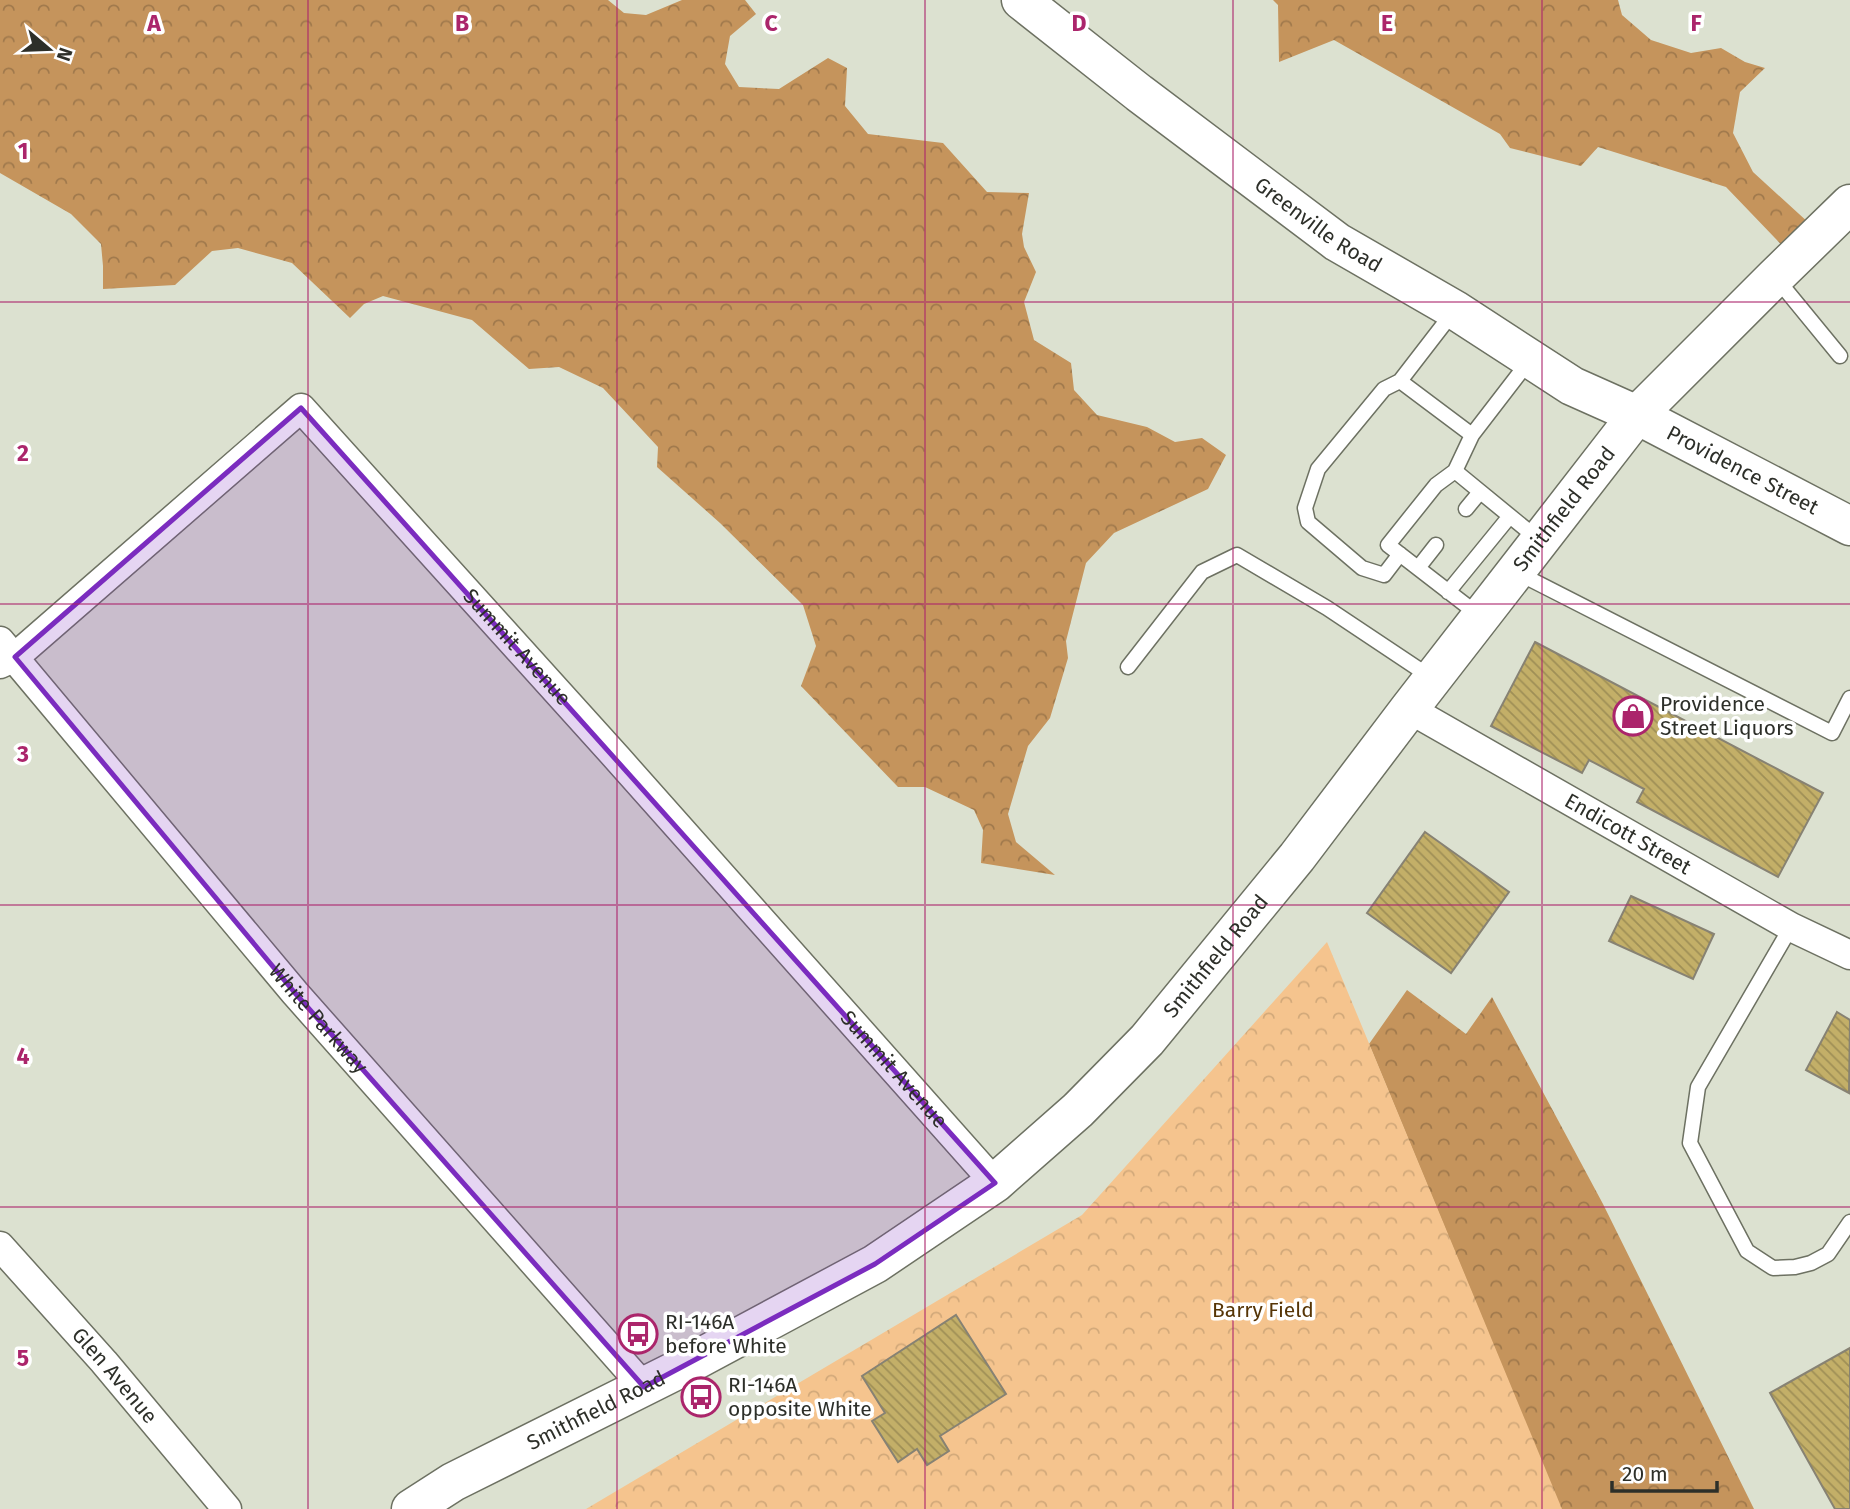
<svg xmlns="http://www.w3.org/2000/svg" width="1850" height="1509" viewBox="0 0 1850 1509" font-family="'Fira Sans',sans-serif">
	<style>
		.forest { fill: url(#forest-crowns) }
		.park { fill: url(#park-crowns) }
		.building { fill: url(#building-back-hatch); stroke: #878273; stroke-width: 2 }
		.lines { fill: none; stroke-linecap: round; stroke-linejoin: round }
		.lane-casing { stroke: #6d7162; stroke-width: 17 }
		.street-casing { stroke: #6d7162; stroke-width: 31 }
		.secondary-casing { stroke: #6d7162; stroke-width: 41 }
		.lane { stroke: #fff; stroke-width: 14 }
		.street { stroke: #fff; stroke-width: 28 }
		.secondary { stroke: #fff; stroke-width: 38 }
		.marked { fill: #7b2cbf; fill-opacity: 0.2; stroke: #7b2cbf; stroke-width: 5; stroke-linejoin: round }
		.grid { fill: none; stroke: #ab256b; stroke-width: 2; stroke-opacity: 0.55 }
		.labels { text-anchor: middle; stroke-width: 7; stroke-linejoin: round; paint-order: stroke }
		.street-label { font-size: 21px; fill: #2d2f29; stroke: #fff }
		.poi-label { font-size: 21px; fill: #2d2f29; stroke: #fff; text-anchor: start }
		.park-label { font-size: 21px; fill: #563506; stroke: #fff }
		.grid-label { font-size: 23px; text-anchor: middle; font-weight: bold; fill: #ab256b; stroke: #fff; stroke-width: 7; stroke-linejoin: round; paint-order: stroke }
	</style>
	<defs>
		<pattern id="forest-crowns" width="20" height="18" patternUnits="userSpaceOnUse" patternTransform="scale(1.75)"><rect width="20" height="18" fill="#c5945c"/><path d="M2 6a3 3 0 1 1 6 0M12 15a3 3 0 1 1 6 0" fill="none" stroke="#a0794c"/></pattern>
		<pattern id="park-crowns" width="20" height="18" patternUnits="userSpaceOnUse" patternTransform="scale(1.75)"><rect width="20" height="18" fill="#f5c48e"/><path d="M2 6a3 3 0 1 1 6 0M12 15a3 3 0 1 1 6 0" fill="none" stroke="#d2a97a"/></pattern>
		<pattern id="building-back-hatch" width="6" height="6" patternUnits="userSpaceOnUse" patternTransform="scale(1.75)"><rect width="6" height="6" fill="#c3af68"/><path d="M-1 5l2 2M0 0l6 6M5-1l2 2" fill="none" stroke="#9f8f56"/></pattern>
	</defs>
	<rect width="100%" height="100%" fill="#dce1d0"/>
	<!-- forest -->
	<path class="forest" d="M0,0H608L624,13L646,15L682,0H745L756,14L730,36L725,64L739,87L779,89L828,58L847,68L845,106L868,134L943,143L987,192L1029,193L1022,234L1024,247L1036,272L1024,302L1034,340L1071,363L1074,390L1097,415L1147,427L1175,442L1202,438L1226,455L1208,489L1114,533L1086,563L1066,641L1068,658L1050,718L1028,746L1008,814L1016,842L1055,875L981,863L983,830L974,810L925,787H898L801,686L816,646L803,605L720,523L657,467L658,447L603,388L559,367L529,369L472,320L383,296L364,304L350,318L292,263L238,248L212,251L175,285L103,289V266L101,244L71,214L0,173Z
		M1273,0H1618L1622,15L1651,40L1691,53L1721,48L1745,62L1765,68L1740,92L1733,133L1753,172L1822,235L1796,260L1726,187L1598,147L1581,166L1510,148L1500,134L1334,40L1279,62L1278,5Z
		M1407,990L1466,1034L1492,997L1603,1204L1754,1509H1561L1369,1044Z"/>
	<!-- park -->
	<path class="park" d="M1327,942L1562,1509H586L1082,1215Z"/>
	<!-- building -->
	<path class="building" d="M1535,642L1823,793L1778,877L1637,802L1644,789L1589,760L1582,773L1491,726Z
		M1425,832L1509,892L1451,973L1367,913Z
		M1631,896L1714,934L1693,979L1609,941Z
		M1837,1012L1850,1020L1849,1093L1806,1070Z
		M956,1315L1006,1394L940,1436L949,1451L927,1465L917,1449L898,1462L872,1421L885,1413L862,1376Z
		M1850,1348V1509H1835L1770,1393Z"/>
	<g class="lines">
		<!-- lane casing -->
		<g class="lane-casing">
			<path id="lane" d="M1776,278L1840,356
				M1454,311L1400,381L1472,435L1455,471L1538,539
				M1400,381L1384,389L1318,469L1305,508L1308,522L1362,568L1384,575L1400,554
				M1472,435L1529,361
				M1455,471L1436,485L1388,545L1480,616
				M1466,509L1480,492
				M1418,568L1436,545
				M1518,573L1832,733L1850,698
				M1448,592L1510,516
				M1128,667L1202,572L1237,555L1327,608L1432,678
				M1791,927L1698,1087L1690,1143L1747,1251L1773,1268L1795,1267L1811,1263L1828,1254L1850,1222"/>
		</g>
		<!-- street casing -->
		<g class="street-casing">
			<g id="street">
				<path id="s1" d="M0,641L295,993L644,1387"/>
				<path id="s2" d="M0,664L15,657L301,408L618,759L995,1183"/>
				<path id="s3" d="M1409,709L1791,927L1850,955"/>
				<path id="s4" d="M0,1246L104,1362L227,1509"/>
			</g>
		</g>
		<!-- secondary casing -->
		<g class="secondary-casing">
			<g id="secondary">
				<path id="s5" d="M1021,0L1139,93L1337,242L1455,310L1572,386L1637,415L1850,526"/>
				<path id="s6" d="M411,1509L453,1482L681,1368L875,1264L995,1183L1078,1110L1147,1040L1297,857L1409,709L1637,415L1775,277L1850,204"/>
			</g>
		</g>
		<!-- lane -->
		<use href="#lane" class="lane"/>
		<!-- street -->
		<use href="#street" class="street"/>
		<!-- secondary -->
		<use href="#secondary" class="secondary"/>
	</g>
	<!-- marked area -->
	<path class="marked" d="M301,408L995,1183L875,1264L644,1387L295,993L15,657Z"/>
	<!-- grid -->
	<path class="grid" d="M308,0V1509M617,0V1509M925,0V1509M1233,0V1509M1542,0V1509M0,302H1850M0,604H1850M0,905H1850M0,1207H1850"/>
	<!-- icons -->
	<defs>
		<g id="shop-ring" transform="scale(2.0125)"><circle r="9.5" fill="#fff" stroke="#ab256b" stroke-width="1.5"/><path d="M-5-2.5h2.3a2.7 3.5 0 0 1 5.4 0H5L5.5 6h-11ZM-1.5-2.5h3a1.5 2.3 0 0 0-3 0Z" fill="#ab256b"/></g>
		<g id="bus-ring" transform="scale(2.0125)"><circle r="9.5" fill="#fff" stroke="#ab256b" stroke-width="1.5"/><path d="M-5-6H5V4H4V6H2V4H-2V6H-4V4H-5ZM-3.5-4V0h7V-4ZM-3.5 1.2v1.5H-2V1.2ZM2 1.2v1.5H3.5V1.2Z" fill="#ab256b"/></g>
	</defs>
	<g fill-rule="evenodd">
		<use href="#shop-ring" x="1633" y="716"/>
		<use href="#bus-ring" x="638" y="1334"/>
		<use href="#bus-ring" x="701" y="1397"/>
	</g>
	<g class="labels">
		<!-- street labels -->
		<g class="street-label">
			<text dy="7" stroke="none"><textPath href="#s5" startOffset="373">Greenville Road</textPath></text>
			<text dy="7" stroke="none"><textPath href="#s5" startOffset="864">Providence Street</textPath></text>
			<text dy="7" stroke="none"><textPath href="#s6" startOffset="1554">Smithfield Road</textPath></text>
			<text dy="7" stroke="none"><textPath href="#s2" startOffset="718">Summit Avenue</textPath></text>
			<text dy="7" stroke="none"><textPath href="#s3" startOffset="252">Endicott Street</textPath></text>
			<text dy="7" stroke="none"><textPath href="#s6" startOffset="987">Smithfield Road</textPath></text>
			<text dy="7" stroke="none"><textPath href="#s1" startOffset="494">White Parkway</textPath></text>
			<text dy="7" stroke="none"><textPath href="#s2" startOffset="1284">Summit Avenue</textPath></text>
			<text dy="7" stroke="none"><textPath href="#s4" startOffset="173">Glen Avenue</textPath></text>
			<text dy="7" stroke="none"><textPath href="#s6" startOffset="210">Smithfield Road</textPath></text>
		</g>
		<!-- poi labels -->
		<g class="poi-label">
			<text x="1660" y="711">Providence<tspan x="1660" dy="24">Street Liquors</tspan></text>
			<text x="665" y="1329">RI-146A<tspan x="665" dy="24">before White</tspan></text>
			<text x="728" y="1392">RI-146A<tspan x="728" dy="24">opposite White</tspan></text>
		</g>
		<!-- park labels -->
		<g class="park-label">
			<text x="1263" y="1317">Barry Field</text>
		</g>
	</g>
	<g class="grid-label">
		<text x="154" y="31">A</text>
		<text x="462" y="31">B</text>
		<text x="771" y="31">C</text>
		<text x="1079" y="31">D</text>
		<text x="1387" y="31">E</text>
		<text x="1696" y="31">F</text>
		<text x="23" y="159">1</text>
		<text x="23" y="461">2</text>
		<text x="23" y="762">3</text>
		<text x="23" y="1064">4</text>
		<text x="23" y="1366">5</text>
	</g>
	<!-- north arrow -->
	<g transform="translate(49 49) rotate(109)" stroke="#ffffff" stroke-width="5" paint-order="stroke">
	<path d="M0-5L12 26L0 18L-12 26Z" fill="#2d2f29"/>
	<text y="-10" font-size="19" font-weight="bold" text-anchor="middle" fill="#2d2f29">N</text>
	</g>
	<!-- scale -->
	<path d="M1612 1481v10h105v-10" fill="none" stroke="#2d2f29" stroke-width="3.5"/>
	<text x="1622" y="1481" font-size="21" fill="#2d2f29" stroke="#ffffff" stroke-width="5" paint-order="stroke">20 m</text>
</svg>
